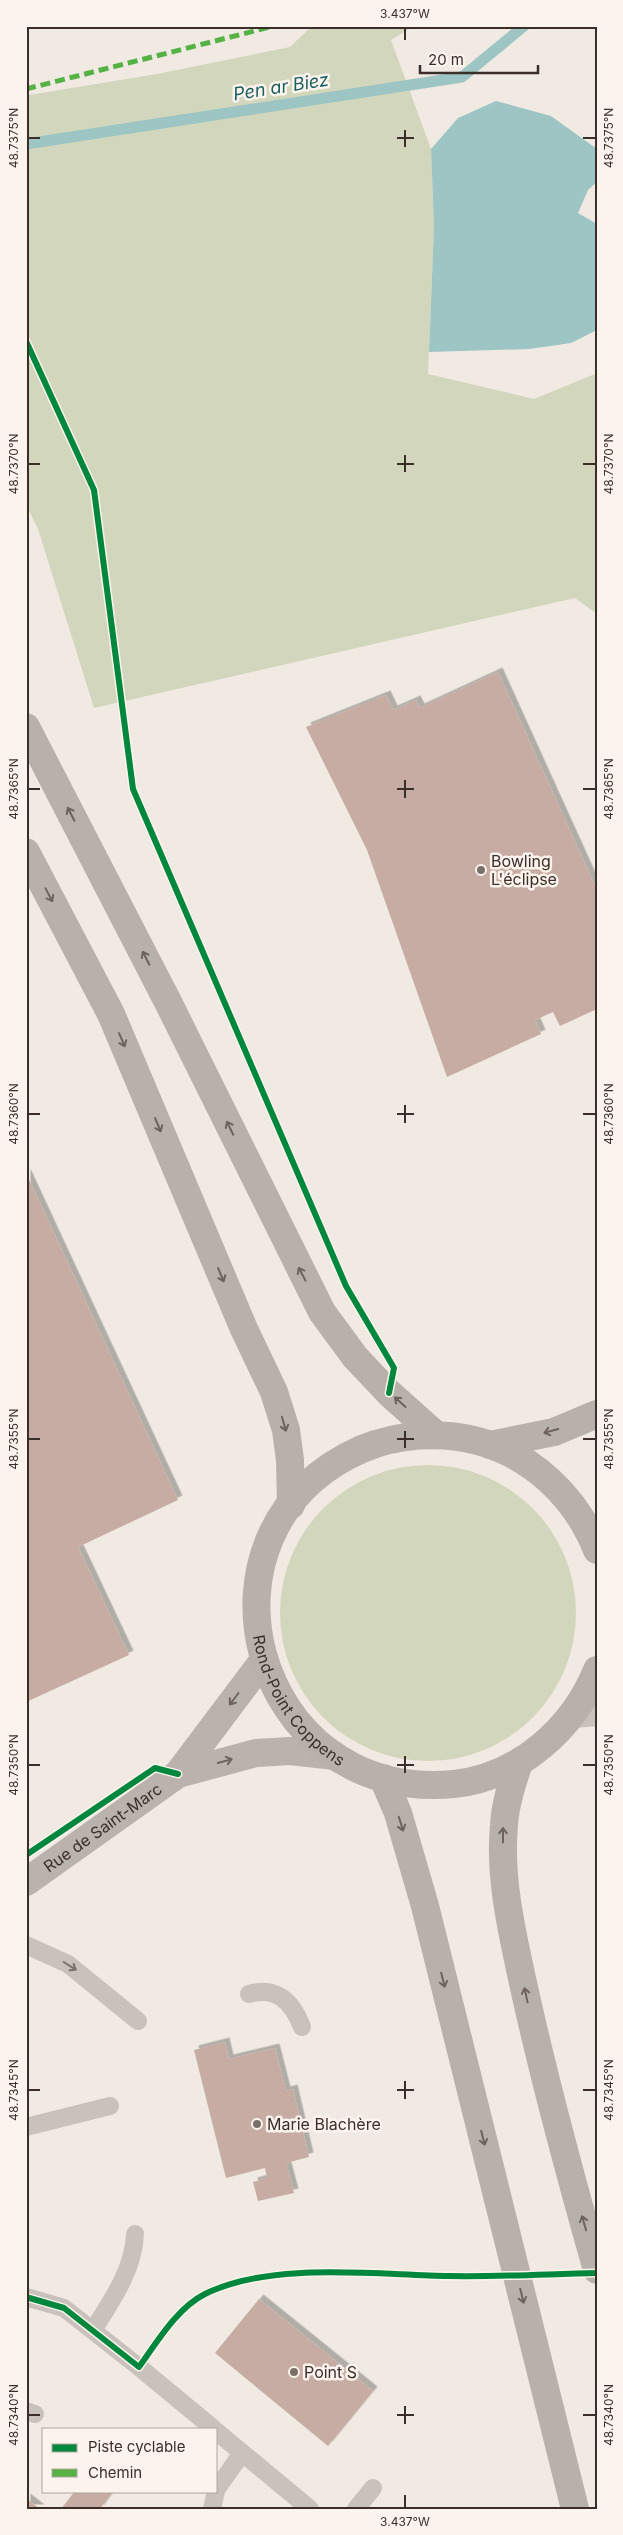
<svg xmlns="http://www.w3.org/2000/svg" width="623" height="2535" viewBox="0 0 623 2535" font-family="Inter,sans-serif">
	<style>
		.green { fill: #d2d6bc }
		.water { fill: #9dc5c4 }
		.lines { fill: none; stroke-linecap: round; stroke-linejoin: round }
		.stream { stroke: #9dc5c4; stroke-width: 11 }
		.building { fill: #c6aca3; filter: url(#shadow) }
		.service { stroke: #c9c2bc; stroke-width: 18 }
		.tertiary { stroke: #c9c2bc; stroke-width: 28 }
		.secondary { stroke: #bab2ac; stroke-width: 28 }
		.primary { stroke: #b8b0ab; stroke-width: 28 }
		.quiet { stroke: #57b246; stroke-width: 5; stroke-dasharray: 10 5; stroke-linecap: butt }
		.cycleway-casing { stroke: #fcf4ec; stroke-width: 9 }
		.cycleway { stroke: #00873e; stroke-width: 6 }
		.oneway { stroke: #6d625d }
		.oneway2 { stroke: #6e635d }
		.oneway3 { stroke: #7b716b }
		.ticks { fill: none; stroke: #3b2e29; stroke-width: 2 }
		.poi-dot { fill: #7a706a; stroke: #fcf4ec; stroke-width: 2 }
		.labels { text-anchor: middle; stroke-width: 5; stroke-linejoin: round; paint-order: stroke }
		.poi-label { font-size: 16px; fill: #3b2e29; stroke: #fcf4ec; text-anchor: start }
		.street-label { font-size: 16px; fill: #3b2e29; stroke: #fcf4ec }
		.water-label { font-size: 18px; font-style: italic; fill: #1a5f62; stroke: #fcf4ec }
		.neatline { fill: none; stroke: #3b2e29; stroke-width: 2 }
		.ticks-label { font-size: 12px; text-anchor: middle; fill: #3b2e29 }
	</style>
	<defs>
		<filter id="shadow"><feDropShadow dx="4.5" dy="-4.5" stdDeviation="0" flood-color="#0004"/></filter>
	</defs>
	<rect width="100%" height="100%" fill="#f0eae3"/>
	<!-- green -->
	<path class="green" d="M312,26H414L391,40L431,149L434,226L428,374L534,399L595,374L597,375V614L575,598L94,708L38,529L26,505V92L29,95L157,74L290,47Z
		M280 1613a148 148 0 1 1 296 0a148 148 0 1 1-296 0Z"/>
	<!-- water -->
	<path class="water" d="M496,101L551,116L597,149V182L588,190L578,213L597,224V330L571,343L529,349L429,352L434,226L431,149L458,118Z"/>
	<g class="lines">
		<!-- stream -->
		<path class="stream" d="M26,144L462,77L524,26"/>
	</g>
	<!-- building -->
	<path class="building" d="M498,672L597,890V1009L560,1026L553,1012L535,1020L541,1034L447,1077L367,850L306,727L386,695L393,710L416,700L420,708Z
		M26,1173L178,1500L78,1547L129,1655L26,1702Z
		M225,2042L229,2059L275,2048L286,2091L293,2089L309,2157L286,2163L294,2193L258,2201L253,2182L267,2178L265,2168L226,2178L194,2050Z
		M259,2299L373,2391L328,2446L215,2353Z
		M75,2491H113L100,2509H61Z
		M26,2498L40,2509H26Z"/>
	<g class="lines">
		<!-- service -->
		<path class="service" d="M26,1945L68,1964L138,2021
			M249,1994C276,1986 292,2001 302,2027
			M26,2127L110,2106
			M26,2297L64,2308L139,2367L214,2429
			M93,2330C111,2302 134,2269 135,2234
			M26,2411L35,2414
			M216,2431L310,2509
			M216,2490L242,2453
			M212,2509L216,2491
			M356,2509L373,2488"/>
		<!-- tertiary -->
		<path class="tertiary" d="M573,1714L597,1712"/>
		<!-- secondary -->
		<g class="secondary">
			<path d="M178,1774L256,1753L290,1751L335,1756"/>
			<path id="s1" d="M26,1882L178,1774L263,1661"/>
		</g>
		<!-- primary -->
		<g class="primary">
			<path d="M26,727L168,1002L322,1312L355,1357L389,1393L436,1435"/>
			<path d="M26,852L111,1014L244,1329L274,1392L286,1430L290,1460L291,1505"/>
			<path d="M490,1445L554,1432L597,1414"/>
			<path id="s2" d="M597,1550C576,1497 533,1456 478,1441C440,1431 398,1434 362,1449C178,1529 251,1804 454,1784C519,1777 573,1729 597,1670"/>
			<path d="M519,1763C512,1783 505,1804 504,1825C499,1878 512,1932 523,1983C544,2079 570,2175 597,2270"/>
			<path d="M383,1778L398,1813L425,1906L575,2509"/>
		</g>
		<!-- quiet -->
		<path class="quiet" d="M26,89L274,26"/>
		<!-- cycleway casing -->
		<g class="cycleway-casing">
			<path id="cycleway" d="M26,341L94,490L133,789L346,1286L394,1368L389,1393
				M26,1855L155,1768L178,1774
				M26,2297L64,2308L139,2367C157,2342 177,2308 205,2294C272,2261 375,2275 449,2276C498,2277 548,2274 597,2273"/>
		</g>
		<!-- cycleway -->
		<use href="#cycleway" class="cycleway"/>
	</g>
	<!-- one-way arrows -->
	<defs><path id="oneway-shaft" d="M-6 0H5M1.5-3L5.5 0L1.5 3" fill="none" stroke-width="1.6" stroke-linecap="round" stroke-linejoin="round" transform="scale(1.25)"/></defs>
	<g class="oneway">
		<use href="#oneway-shaft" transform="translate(71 814) rotate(-117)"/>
		<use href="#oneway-shaft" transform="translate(49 895) rotate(62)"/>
		<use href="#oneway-shaft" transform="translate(146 958) rotate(-117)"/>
		<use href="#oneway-shaft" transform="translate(122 1040) rotate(67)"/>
		<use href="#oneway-shaft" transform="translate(158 1125) rotate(67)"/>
		<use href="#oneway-shaft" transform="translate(230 1128) rotate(-116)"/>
		<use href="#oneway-shaft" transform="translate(302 1274) rotate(-118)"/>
		<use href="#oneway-shaft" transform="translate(221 1275) rotate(67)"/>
		<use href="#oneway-shaft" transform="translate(400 1402) rotate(-138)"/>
		<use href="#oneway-shaft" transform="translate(284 1424) rotate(74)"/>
		<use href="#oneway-shaft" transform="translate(551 1431) rotate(165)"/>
		<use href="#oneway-shaft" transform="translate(401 1824) rotate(73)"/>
		<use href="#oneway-shaft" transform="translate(503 1835) rotate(-90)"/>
		<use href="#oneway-shaft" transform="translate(443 1980) rotate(76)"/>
		<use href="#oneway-shaft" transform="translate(526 1995) rotate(-102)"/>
		<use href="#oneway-shaft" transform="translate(483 2138) rotate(76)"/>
		<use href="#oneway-shaft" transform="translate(584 2223) rotate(-106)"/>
		<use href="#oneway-shaft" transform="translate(522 2296) rotate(76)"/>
	</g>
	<g class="oneway2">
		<use href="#oneway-shaft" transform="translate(234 1699) rotate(127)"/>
		<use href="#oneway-shaft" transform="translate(225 1761) rotate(-15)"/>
	</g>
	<use class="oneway3" href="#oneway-shaft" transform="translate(70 1966) rotate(32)"/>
	<!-- ticks -->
	<path class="ticks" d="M405,28V40M405,130V147M28,138H40M397,138H414M583,138H596M405,455V472M28,464H40M397,464H414M583,464H596M405,780V798M28,789H40M397,789H414M583,789H596M405,1105V1123M28,1114H40M397,1114H414M583,1114H596M405,1431V1448M28,1439H40M397,1439H414M583,1439H596M405,1756V1773M28,1765H40M397,1765H414M583,1765H596M405,2081V2099M28,2090H40M397,2090H414M583,2090H596M405,2406V2424M28,2415H40M397,2415H414M583,2415H596M405,2495V2508"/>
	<!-- markers -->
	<g class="poi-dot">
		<circle cx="481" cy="870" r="5"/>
		<circle cx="257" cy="2124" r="5"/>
		<circle cx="294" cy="2372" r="5"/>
	</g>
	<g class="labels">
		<!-- poi labels -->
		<g class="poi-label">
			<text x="491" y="867">Bowling<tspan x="491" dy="18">L'éclipse</tspan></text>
			<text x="267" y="2130">Marie Blachère</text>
			<text x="304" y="2378">Point S</text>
		</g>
		<!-- street labels -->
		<g class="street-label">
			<text dy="6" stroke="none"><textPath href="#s2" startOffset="594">Rond-Point Coppens</textPath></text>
			<text dy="6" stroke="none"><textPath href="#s1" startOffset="94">Rue de Saint-Marc</textPath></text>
		</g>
		<!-- water labels -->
		<g class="water-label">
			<text transform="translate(281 87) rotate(-9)" y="6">Pen ar Biez</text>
		</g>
	</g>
	<!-- border -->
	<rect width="623" height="2535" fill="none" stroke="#fcf4ec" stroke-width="55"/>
	<!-- legend -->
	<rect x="42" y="2428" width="175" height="65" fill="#fcf4ec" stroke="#afa59e"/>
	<rect x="52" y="2444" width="25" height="8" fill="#00873e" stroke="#afa59e"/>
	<text x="88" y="2452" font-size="15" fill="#3b2e29">Piste cyclable</text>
	<rect x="52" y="2469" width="25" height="8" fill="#57b246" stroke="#afa59e"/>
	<text x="88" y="2478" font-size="15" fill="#3b2e29">Chemin</text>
	<!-- scale -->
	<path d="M420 65v8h118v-8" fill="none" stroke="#3b2e29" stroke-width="2.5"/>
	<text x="428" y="65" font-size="15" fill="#3b2e29" stroke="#fcf4ec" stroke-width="4" paint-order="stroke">20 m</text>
	<rect x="28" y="28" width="568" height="2480" class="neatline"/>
	<g class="ticks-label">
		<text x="405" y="18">3.437°W</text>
		<text transform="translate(14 138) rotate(-90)" y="4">48.7375°N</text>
		<text transform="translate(609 138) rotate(-90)" y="4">48.7375°N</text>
		<text transform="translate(14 464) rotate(-90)" y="4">48.7370°N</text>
		<text transform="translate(609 464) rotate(-90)" y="4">48.7370°N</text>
		<text transform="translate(14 789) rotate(-90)" y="4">48.7365°N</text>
		<text transform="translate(609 789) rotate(-90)" y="4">48.7365°N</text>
		<text transform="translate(14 1114) rotate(-90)" y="4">48.7360°N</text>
		<text transform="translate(609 1114) rotate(-90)" y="4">48.7360°N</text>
		<text transform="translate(14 1439) rotate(-90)" y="4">48.7355°N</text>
		<text transform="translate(609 1439) rotate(-90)" y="4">48.7355°N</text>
		<text transform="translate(14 1765) rotate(-90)" y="4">48.7350°N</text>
		<text transform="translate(609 1765) rotate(-90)" y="4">48.7350°N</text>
		<text transform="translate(14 2090) rotate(-90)" y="4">48.7345°N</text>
		<text transform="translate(609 2090) rotate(-90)" y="4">48.7345°N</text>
		<text transform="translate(14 2415) rotate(-90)" y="4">48.7340°N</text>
		<text transform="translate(609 2415) rotate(-90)" y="4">48.7340°N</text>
		<text x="405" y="2526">3.437°W</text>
	</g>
</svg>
